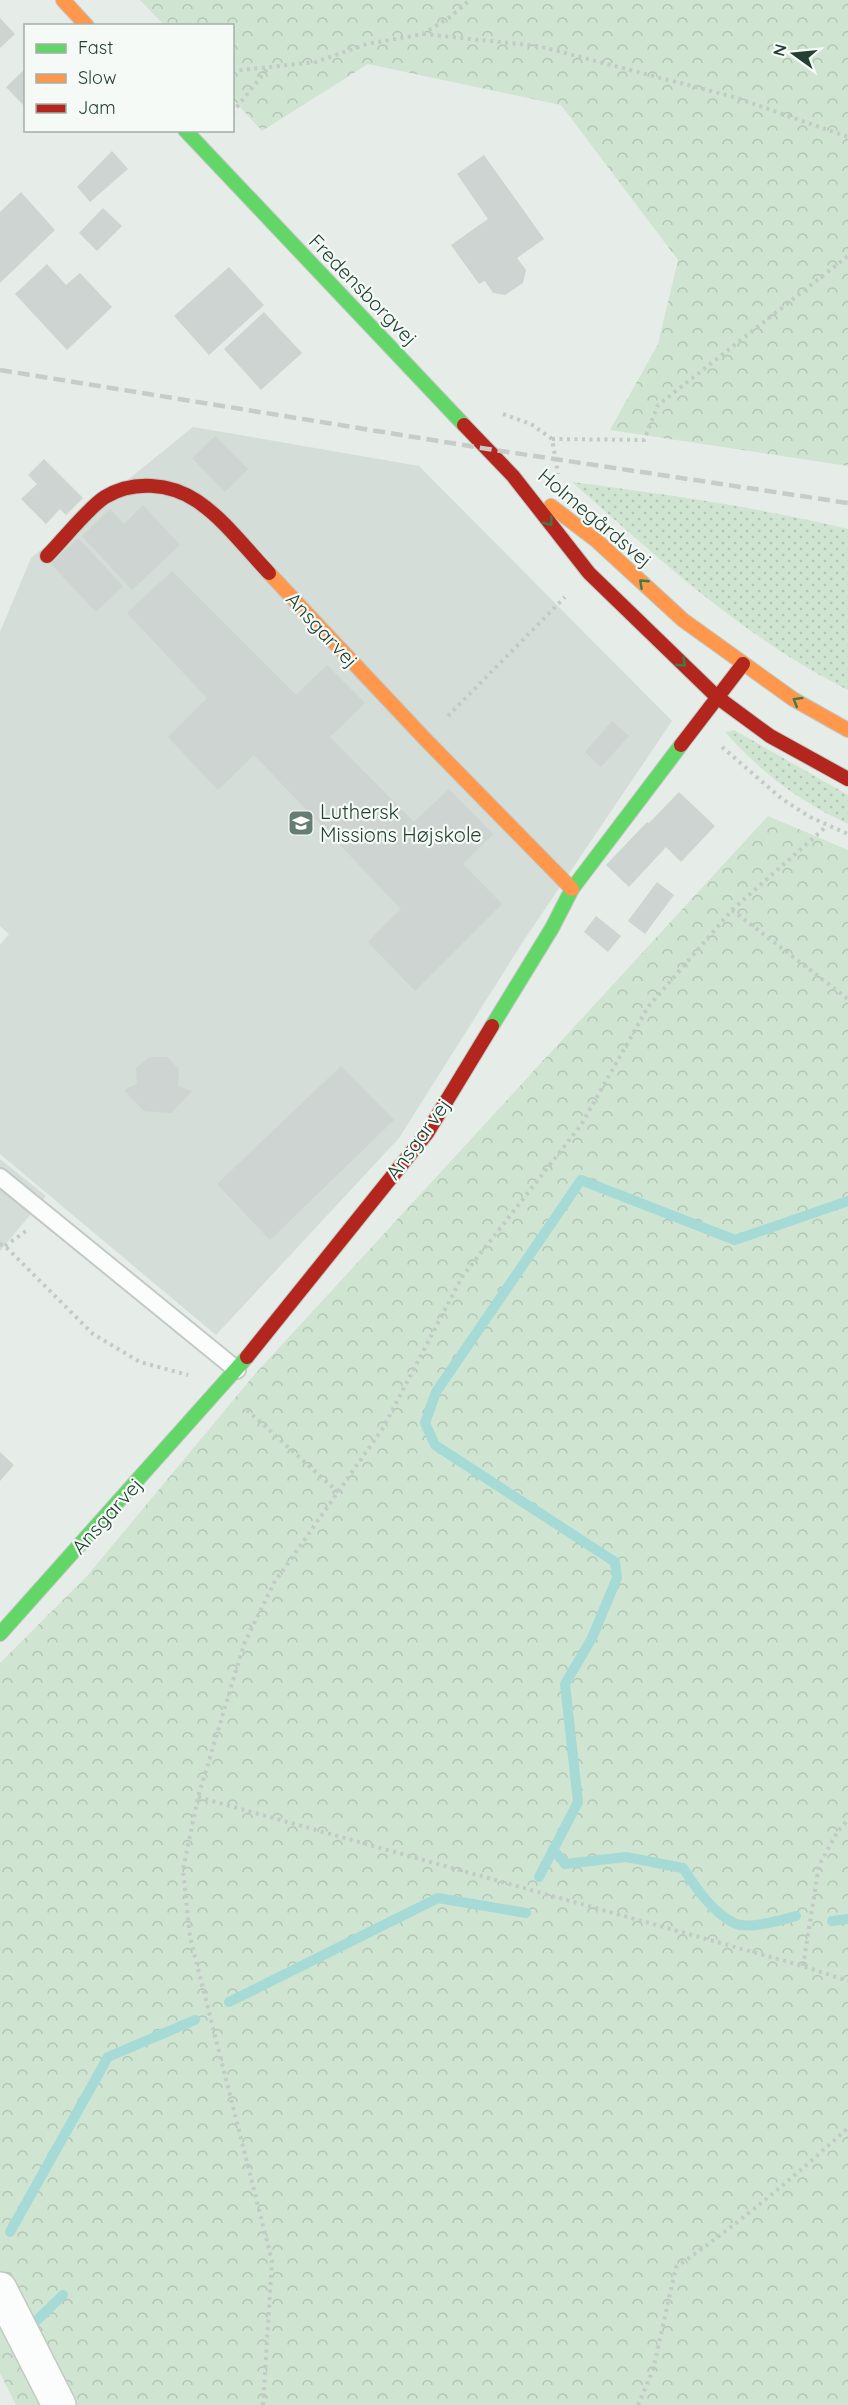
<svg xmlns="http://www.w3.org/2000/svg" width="848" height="2405" viewBox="0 0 848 2405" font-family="Quicksand,sans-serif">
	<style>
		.built { fill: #d4ddd7 }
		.grass { fill: url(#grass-dots) }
		.park { fill: url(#park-crowns) }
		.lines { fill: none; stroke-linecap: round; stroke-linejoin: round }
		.stream { stroke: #a6dad6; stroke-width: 10 }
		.building { fill: #ced4d1 }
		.lane-casing { stroke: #c3c9c5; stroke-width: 20 }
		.street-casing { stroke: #c3c9c5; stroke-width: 36 }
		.fast-casing { stroke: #bfc8c3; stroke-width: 16 }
		.slow-casing { stroke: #bfc8c3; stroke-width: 16 }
		.jam-casing { stroke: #bfc8c3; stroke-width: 16 }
		.path { stroke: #c2cbc6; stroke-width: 4; stroke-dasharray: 3 4.5; stroke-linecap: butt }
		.lane { stroke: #fbfcfc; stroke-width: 16 }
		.street { stroke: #fbfcfc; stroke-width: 33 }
		.fast { stroke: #63d668; stroke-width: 14 }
		.slow { stroke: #ff974d; stroke-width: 14 }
		.jam { stroke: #b3261e; stroke-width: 14 }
		.rail { stroke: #c7ccc9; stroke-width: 4.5; stroke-dasharray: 12 6; stroke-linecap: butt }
		.oneway { stroke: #3d7c48 }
		.labels { text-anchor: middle; stroke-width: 4.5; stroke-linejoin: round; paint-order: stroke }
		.street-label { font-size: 20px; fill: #234032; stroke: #f5faf6 }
		.poi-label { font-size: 20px; fill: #234032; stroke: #f5faf6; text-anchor: start }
	</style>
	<defs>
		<pattern id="grass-dots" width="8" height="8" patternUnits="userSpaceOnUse" patternTransform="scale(1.5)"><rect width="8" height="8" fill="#cfe5d1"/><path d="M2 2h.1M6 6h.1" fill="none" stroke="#b1c6b4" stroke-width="1.8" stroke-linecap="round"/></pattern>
		<pattern id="park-crowns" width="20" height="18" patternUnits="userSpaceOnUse" patternTransform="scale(1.5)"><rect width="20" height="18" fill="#cfe5d1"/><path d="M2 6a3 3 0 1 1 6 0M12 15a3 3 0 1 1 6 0" fill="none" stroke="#b1c6b4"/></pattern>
	</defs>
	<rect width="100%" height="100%" fill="#e6ece8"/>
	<!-- built -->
	<path class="built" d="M193,427L419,466L672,721L524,940L399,1138L216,1335L0,1154V945L9,934L0,926V632L31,558Z
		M0,1159L46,1196L0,1251Z"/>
	<!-- grass -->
	<path class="grass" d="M572,482C665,494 757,507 848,529V690C744,638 658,558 572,482Z
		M734,730L848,795V824C797,800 763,774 725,732Z"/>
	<!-- park -->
	<path class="park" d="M140,0H848V466L610,430L658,344L678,260L561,105L368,64L262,131L233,99L232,26L164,25Z
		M768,816L848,850V2405H16L0,2373V1663L87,1576L255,1374Z"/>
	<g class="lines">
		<!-- stream -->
		<path class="stream" d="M553,1849L565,1864L626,1857L683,1868C696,1888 712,1912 734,1923C749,1930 781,1920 796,1916
			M539,1877L578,1802L565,1684L592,1638L617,1578L615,1562L435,1445L425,1423L436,1392L581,1180L735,1240L848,1201
			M832,1921L848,1919
			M229,2002L438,1898L526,1913
			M10,2232L108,2057L195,2020
			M35,2322L63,2295"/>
	</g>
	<!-- building -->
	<path class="building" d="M0,18L15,34L0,48Z
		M26,68V108L6,87Z
		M112,151L128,169L90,202L77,187Z
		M484,155L544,239L517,258L526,270L523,283L505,295L493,293L485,281L479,284L451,245L488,219L457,174Z
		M21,192L55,230L0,283V212Z
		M103,208L122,226L97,251L79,233Z
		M47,264L66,285L80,273L112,307L67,350L15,294Z
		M229,267L264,305L209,355L174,316Z
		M264,312L302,353L261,390L224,349Z
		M215,436L248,469L225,492L192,458Z
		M44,459L83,498L66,515L60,509L46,524L21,499L37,484L28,475Z
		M143,505L180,545L132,590L82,536L110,509L124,524Z
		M78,538L123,586L96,612L51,564Z
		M172,571L296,695L327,665L365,703L330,737L414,822L449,789L493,834L463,864L502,904L415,991L368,942L401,909L254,755L218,790L168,737L207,698L127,613Z
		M612,721L629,736L601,767L585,752Z
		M679,792L715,826L681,862L666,847L629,887L606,865L647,822L649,823Z
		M657,882L674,895L645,934L628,921Z
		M596,916L621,936L608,952L584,932Z
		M150,1057H167L179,1069L178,1086L192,1091L171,1113L144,1111L124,1090L137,1084L136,1068Z
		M341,1066L394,1120L270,1240L217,1184Z
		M0,1452L14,1465L0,1481Z"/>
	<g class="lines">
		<!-- lane casing -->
		<g class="lane-casing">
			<path id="lane" d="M0,1177L237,1370"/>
		</g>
		<!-- street casing -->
		<g class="street-casing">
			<path id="street" d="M0,2289L59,2405"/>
		</g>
		<!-- fast casing -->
		<g class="fast-casing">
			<path id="fast" d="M185,130L464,425
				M492,1026L552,928L572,889L681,745
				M0,1634L247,1357"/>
		</g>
		<!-- slow casing -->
		<g class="slow-casing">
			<path id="slow" d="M63,0L87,26
				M551,506L597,541L683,620L793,699L848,730
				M269,573L425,739L572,889"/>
		</g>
		<!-- jam casing -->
		<g class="jam-casing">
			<path id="jam" d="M464,425L513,476L589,573L717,697L770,736L848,779
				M47,556C62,541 89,507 105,497C133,480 170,483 197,501C224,519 246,549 269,573
				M681,745L743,664
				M247,1357L427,1133L492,1026"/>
		</g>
		<!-- path -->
		<path class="path" d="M423,34L538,46L734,97L848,137
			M232,71L316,62L367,44L423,34L450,17L470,0
			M232,113L269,67
			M503,414L531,424L552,439L558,474
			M552,439L644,440L658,405L848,256
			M448,716L565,597
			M722,747L782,799L810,817L848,834
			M732,910L848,999
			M0,1244L5,1246L93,1334L140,1362L188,1375
			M5,1246L26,1231
			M247,1410L338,1492
			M198,1797L803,1966L848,1981
			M803,1966L819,1865L838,1831L848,1820
			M263,2405L272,2261L190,1937L183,1870L198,1797L244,1644L274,1583L383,1428L462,1277L581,1125L648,1007L732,910L827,826
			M638,2405L653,2370L676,2267C737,2225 793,2178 848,2128"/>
		<!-- lane -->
		<use href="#lane" class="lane"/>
		<!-- street -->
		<use href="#street" class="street"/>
		<!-- fast -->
		<use href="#fast" class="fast"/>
		<!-- slow -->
		<use href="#slow" class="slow"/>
		<!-- jam -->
		<use href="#jam" class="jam"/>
		<!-- rail -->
		<path class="rail" d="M0,370L488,449L848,503"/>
	</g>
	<!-- one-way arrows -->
	<defs><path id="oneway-chevron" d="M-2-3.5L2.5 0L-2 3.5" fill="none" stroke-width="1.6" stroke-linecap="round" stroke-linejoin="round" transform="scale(1.5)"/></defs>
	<g class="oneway">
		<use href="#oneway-chevron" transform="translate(549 522) rotate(52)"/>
		<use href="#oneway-chevron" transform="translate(643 583) rotate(-137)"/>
		<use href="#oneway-chevron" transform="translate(682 663) rotate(44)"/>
		<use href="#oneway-chevron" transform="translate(797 701) rotate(-149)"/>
	</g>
	<!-- icons -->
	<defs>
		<g id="university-square" transform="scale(1.35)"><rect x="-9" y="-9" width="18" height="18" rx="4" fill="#677c72" stroke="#f5faf6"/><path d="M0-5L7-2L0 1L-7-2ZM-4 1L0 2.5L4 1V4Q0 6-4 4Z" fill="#fff"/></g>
	</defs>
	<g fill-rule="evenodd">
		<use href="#university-square" x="301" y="823"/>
	</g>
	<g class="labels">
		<!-- street labels -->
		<g class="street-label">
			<text transform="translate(363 290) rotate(46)" y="7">Fredensborgvej</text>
			<text transform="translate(595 518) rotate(40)" y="7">Holmegårdsvej</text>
			<text transform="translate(322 630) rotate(47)" y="7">Ansgarvej</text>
			<text transform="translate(418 1139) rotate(-54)" y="7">Ansgarvej</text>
			<text transform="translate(107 1516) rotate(-48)" y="7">Ansgarvej</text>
		</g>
		<!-- poi labels -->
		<g class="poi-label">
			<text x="320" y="819">Luthersk<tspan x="320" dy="23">Missions Højskole</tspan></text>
		</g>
	</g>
	<!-- legend -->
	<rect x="24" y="24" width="210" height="108" fill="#f5faf6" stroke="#a1b0a8" stroke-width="1.5"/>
	<rect x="36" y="44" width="30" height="9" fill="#63d668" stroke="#a1b0a8" stroke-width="1.5"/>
	<text x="78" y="54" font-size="18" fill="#234032">Fast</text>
	<rect x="36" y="74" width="30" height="9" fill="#ff974d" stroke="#a1b0a8" stroke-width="1.5"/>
	<text x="78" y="84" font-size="18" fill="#234032">Slow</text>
	<rect x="36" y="104" width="30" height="9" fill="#b3261e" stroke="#a1b0a8" stroke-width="1.5"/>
	<text x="78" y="114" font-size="18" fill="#234032">Jam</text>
	<!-- north arrow -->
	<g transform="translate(794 54) rotate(285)" stroke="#f5faf6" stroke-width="4.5" paint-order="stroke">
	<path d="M0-4.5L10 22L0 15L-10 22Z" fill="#234032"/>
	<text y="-9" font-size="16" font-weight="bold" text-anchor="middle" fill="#234032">N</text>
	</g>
</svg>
